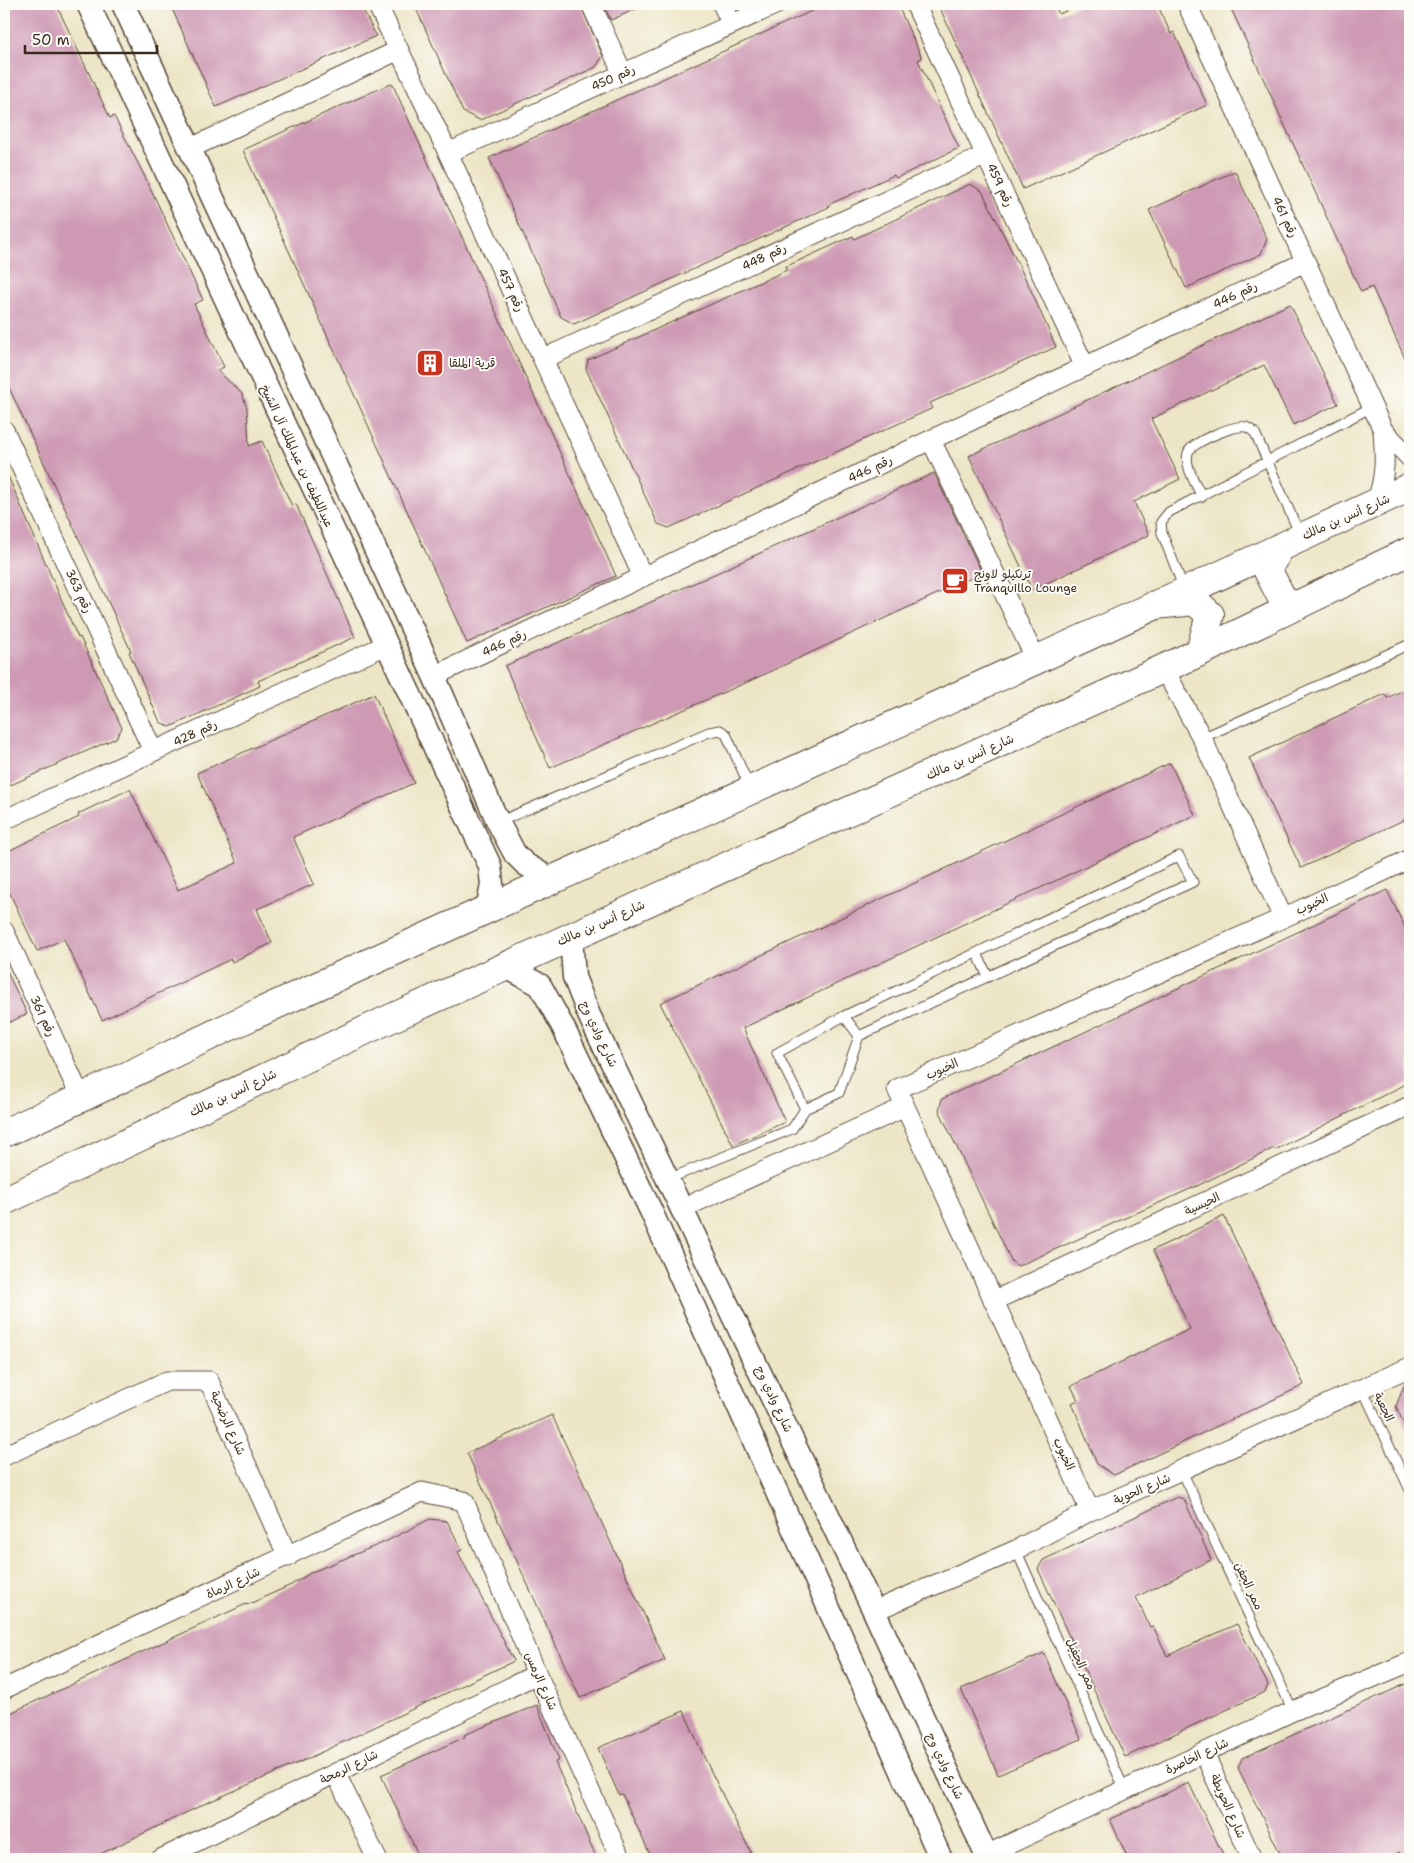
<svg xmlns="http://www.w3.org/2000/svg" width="1414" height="1863" viewBox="0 0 1414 1863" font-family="'Shantell Sans','Playpen Sans Arabic',sans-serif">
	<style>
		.building { fill: #cd99b3 }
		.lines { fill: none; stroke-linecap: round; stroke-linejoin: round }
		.service-casing { stroke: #564637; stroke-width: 11 }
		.minor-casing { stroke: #564637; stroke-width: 21 }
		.tertiary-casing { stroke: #564637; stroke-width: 25 }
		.primary-casing { stroke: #564637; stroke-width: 30 }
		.service { stroke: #fff; stroke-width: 9 }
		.minor { stroke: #fff; stroke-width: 19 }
		.tertiary { stroke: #fff; stroke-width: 22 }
		.primary { stroke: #fff; stroke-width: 28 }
		.labels { text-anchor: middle; stroke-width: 4; stroke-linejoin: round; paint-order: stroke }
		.street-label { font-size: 12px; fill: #3b2a1e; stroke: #fdfcf7 }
		.poi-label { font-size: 12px; fill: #3b2a1e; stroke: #fdfcf7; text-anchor: start }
	</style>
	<rect width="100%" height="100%" fill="#fdfcf7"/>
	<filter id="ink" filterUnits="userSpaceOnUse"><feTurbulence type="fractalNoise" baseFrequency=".02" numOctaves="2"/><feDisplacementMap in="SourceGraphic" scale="10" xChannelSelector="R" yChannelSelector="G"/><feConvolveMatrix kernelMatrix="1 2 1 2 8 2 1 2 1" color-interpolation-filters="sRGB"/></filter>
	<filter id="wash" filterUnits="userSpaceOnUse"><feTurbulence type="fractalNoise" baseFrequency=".0096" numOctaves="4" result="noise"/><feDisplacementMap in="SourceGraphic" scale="20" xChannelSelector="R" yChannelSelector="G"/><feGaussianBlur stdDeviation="1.12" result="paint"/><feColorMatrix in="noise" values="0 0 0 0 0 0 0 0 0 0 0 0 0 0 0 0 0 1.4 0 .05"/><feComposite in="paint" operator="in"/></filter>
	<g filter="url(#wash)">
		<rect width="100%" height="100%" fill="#ece5c6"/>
		<g id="blocks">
			<!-- building -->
			<path class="building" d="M16,4H56L110,118L114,116L146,179L203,300L194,304L224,367L217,370L242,394L247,408L249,446L262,441L292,506L296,504L355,637L258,681L260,686L170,727L160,722L129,652L131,651L4,377V9Z
				M170,4H360L376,36L216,107Z
				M414,4H580L603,56L596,67L480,120L463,112Z
				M603,4H647L611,20Z
				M827,4H897L922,58L918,60L959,148L896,178L894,175L828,205L829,207L794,223L574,324L561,317L489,158Z
				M938,4H1054L1059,14L1082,4H1157L1171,34L1174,32L1207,105L1023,189Z
				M1229,4H1410V369L1372,287L1361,292Z
				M392,83L616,576L467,643L243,150Z
				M1235,171L1267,239L1261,254L1186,288L1149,210Z
				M970,184L982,191L1029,286L1056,347L930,403L933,408L669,528L658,524L586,369L588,360L787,270L785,267L853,236L854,239Z
				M1290,304L1338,404L1293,425L1264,365L1151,419L1180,479L1134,502L1149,535L1032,590L969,456Z
				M4,467L78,638L80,637L122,728L116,738L4,788Z
				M934,473L982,573L752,680L550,768L505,666L708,577Z
				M1410,687V817L1301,868L1249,758L1385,694L1387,698Z
				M374,694L414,783L293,837L314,884L257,909L272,943L232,962L231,959L102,1020L64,939L37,951L4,881V853L79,817L78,814L130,789L178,890L237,863L197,773Z
				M1170,763L1195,815L743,1028L785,1122L733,1145L660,1003Z
				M1387,890L1410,938V1082L1275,1150L1274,1148L1199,1185L1018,1266L1012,1262L939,1110L942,1099Z
				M4,965L27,1014L4,1025Z
				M1224,1216L1304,1385L1114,1475L1097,1464L1072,1403L1078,1400L1071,1386L1190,1329L1153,1250Z
				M1410,1379V1438L1396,1406L1406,1381Z
				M552,1415L665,1660L580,1698L467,1453Z
				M1177,1497L1184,1499L1211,1560L1136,1597L1150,1627L1153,1626L1167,1656L1237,1624L1268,1685L1265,1692L1125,1757L1038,1569L1043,1560Z
				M430,1519L447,1521L462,1550L458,1552L514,1661L307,1759L202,1805L90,1859H4V1716L246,1604L247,1605L291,1585L312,1572L385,1542Z
				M1044,1653L1081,1739L998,1775L961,1689Z
				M1410,1682V1859H1403L1400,1852L1385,1859H1283L1238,1768L1242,1758Z
				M537,1705L559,1760L555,1762L597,1859H420L381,1775L465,1737L464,1735Z
				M684,1711L705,1759L754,1859H652L622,1794L619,1795L598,1748Z
				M1189,1783L1225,1859H1128L1110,1819Z"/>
		</g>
	</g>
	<g filter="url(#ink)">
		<use href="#blocks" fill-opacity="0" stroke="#564637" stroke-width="1"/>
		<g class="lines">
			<!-- service casing -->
			<g class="service-casing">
				<path id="service" d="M1202,497C1197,486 1184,466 1188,453C1190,443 1235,424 1245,427C1249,427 1252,431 1255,433L1300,535
					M1184,589L1162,533L1161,522L1169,512L1372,407
					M1202,738L1410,644
					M498,822L709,732L720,730L726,734L750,788
					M977,953L988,977
					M844,1016L859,1036
					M668,1179L792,1129L805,1109L839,1093L859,1036L1193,882L1179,856L844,1016L777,1053L805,1109
					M1362,1388L1410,1490
					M1182,1471L1293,1711
					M1016,1550L1124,1788"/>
			</g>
			<!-- minor casing -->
			<g class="minor-casing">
				<path id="minor" d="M377,4L448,153L643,577
					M591,4L623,74
					M722,4L732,24
					M915,4L1085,367
					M1187,4L1383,430L1410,458
					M189,149L399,50
					M448,153L777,4
					M543,359L986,155
					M4,430L153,751
					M931,440L1036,660
					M1376,504C1386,475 1385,459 1383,430
					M1164,669L1202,738L1283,918
					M434,676L1305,262
					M4,820L386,645
					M4,931L82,1100
					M683,1208L905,1107
					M993,1301L1410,1106
					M4,1456L167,1381H209L288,1557
					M1090,1511L897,1089L1283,918L1410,859
					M874,1611L1016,1550L1090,1511L1410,1367
					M4,1689L422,1492L464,1501L537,1674L621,1859
					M1204,1753L1252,1859
					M336,1774L377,1859
					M986,1855L1293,1711L1410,1662
					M161,1859L537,1674"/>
			</g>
			<!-- tertiary casing -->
			<g class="tertiary-casing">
				<path id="tertiary" d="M88,4L490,866L492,885L487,910
					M123,4L434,676L498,822L515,854L525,864L552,880
					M571,936L574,977L589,1015L874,1611L988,1859
					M506,967L540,985L563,1027L651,1211L941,1859"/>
			</g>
			<!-- primary casing -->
			<g class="primary-casing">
				<path id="primary" d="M1297,606L1283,600L1267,569L1281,547L1410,487
					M1200,652L1410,551
					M4,1133C101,1091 195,1041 291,998C622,848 953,700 1281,547
					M4,1201L383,1022L1200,652L1210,615L1195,601L1155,605"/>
			</g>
			<!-- service -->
			<use href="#service" class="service"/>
			<!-- minor -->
			<use href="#minor" class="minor"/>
			<!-- tertiary -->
			<use href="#tertiary" class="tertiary"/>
			<!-- primary -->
			<use href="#primary" class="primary"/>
		</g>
	</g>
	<!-- icons -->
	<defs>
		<g id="building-square" transform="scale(1.4375)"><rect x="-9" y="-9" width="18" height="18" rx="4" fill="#c8321e" stroke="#fdfcf7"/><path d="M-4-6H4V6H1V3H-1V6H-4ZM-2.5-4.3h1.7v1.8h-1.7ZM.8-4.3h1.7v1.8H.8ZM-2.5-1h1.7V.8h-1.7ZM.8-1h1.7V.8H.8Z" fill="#fff"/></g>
		<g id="cafe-square" transform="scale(1.4375)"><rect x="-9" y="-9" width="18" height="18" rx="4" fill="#c8321e" stroke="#fdfcf7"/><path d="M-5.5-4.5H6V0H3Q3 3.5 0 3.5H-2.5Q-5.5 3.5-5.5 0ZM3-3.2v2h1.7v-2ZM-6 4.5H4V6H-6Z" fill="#fff"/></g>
	</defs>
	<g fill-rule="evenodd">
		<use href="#building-square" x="430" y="363"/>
		<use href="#cafe-square" x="955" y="581"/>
	</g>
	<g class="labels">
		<!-- street labels -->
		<g class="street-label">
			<text transform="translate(613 78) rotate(-24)" y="4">رقم 450</text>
			<text transform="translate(1000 185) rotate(65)" y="4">رقم 459</text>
			<text transform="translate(1285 217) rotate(65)" y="4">رقم 461</text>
			<text transform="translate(764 257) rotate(-25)" y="4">رقم 448</text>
			<text transform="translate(511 290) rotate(65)" y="4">رقم 457</text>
			<text transform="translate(1235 295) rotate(-25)" y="4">رقم 446</text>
			<text transform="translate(297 456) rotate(65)" y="4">عبداللطيف بن عبدالملك آل الشيخ</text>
			<text transform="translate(870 469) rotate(-25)" y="4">رقم 446</text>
			<text transform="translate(1346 517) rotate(-24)" y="4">شارع أنس بن مالك</text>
			<text transform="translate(79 591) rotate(65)" y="4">رقم 363</text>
			<text transform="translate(504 643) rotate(-25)" y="4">رقم 446</text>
			<text transform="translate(195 733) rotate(-25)" y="4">رقم 428</text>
			<text transform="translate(970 757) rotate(-24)" y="4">شارع أنس بن مالك</text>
			<text transform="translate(1312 904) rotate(-25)" y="4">الخبوب</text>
			<text transform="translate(601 923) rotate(-24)" y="4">شارع أنس بن مالك</text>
			<text transform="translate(43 1016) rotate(65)" y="4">رقم 361</text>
			<text transform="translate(599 1034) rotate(65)" y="4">شارع وادي وج</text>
			<text transform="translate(942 1069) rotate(-24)" y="4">الخبوب</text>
			<text transform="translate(233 1093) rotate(-25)" y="4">شارع أنس بن مالك</text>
			<text transform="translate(1202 1204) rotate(-25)" y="4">الحيسية</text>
			<text transform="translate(774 1399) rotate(65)" y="4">شارع وادي وج</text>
			<text transform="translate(1384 1407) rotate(64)" y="4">الجعبة</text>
			<text transform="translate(228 1423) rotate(66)" y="4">شارع الرضحية</text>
			<text transform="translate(1064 1454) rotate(65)" y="4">الخبوب</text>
			<text transform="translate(1142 1489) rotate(-23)" y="4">شارع الحوية</text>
			<text transform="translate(233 1583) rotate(-25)" y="4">شارع الرماة</text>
			<text transform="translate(1249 1586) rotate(65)" y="4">ممر الجفن</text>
			<text transform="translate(1081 1664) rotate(66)" y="4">ممر الجفيل</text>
			<text transform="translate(541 1681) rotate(66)" y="4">شارع الرمس</text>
			<text transform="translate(1197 1756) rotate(-25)" y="4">شارع الخاصرة</text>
			<text transform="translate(945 1766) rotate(65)" y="4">شارع وادي وج</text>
			<text transform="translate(349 1767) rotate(-26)" y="4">شارع الرمحة</text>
			<text transform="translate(1228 1806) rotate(66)" y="4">شارع الحويطة</text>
		</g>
		<!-- poi labels -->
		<g class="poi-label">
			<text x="449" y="367">قرية الملقا</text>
			<text x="974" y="578">ترنكيلو لاونج<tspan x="974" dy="14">Tranquillo Lounge</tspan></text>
		</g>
	</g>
	<!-- margin -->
	<rect width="1414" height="1863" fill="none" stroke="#fdfcf7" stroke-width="20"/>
	<!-- scale -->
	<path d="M25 45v8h132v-8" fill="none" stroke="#3b2a1e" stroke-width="2.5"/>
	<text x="32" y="45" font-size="15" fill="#3b2a1e" stroke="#fdfcf7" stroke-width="4" paint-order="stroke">50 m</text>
</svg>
